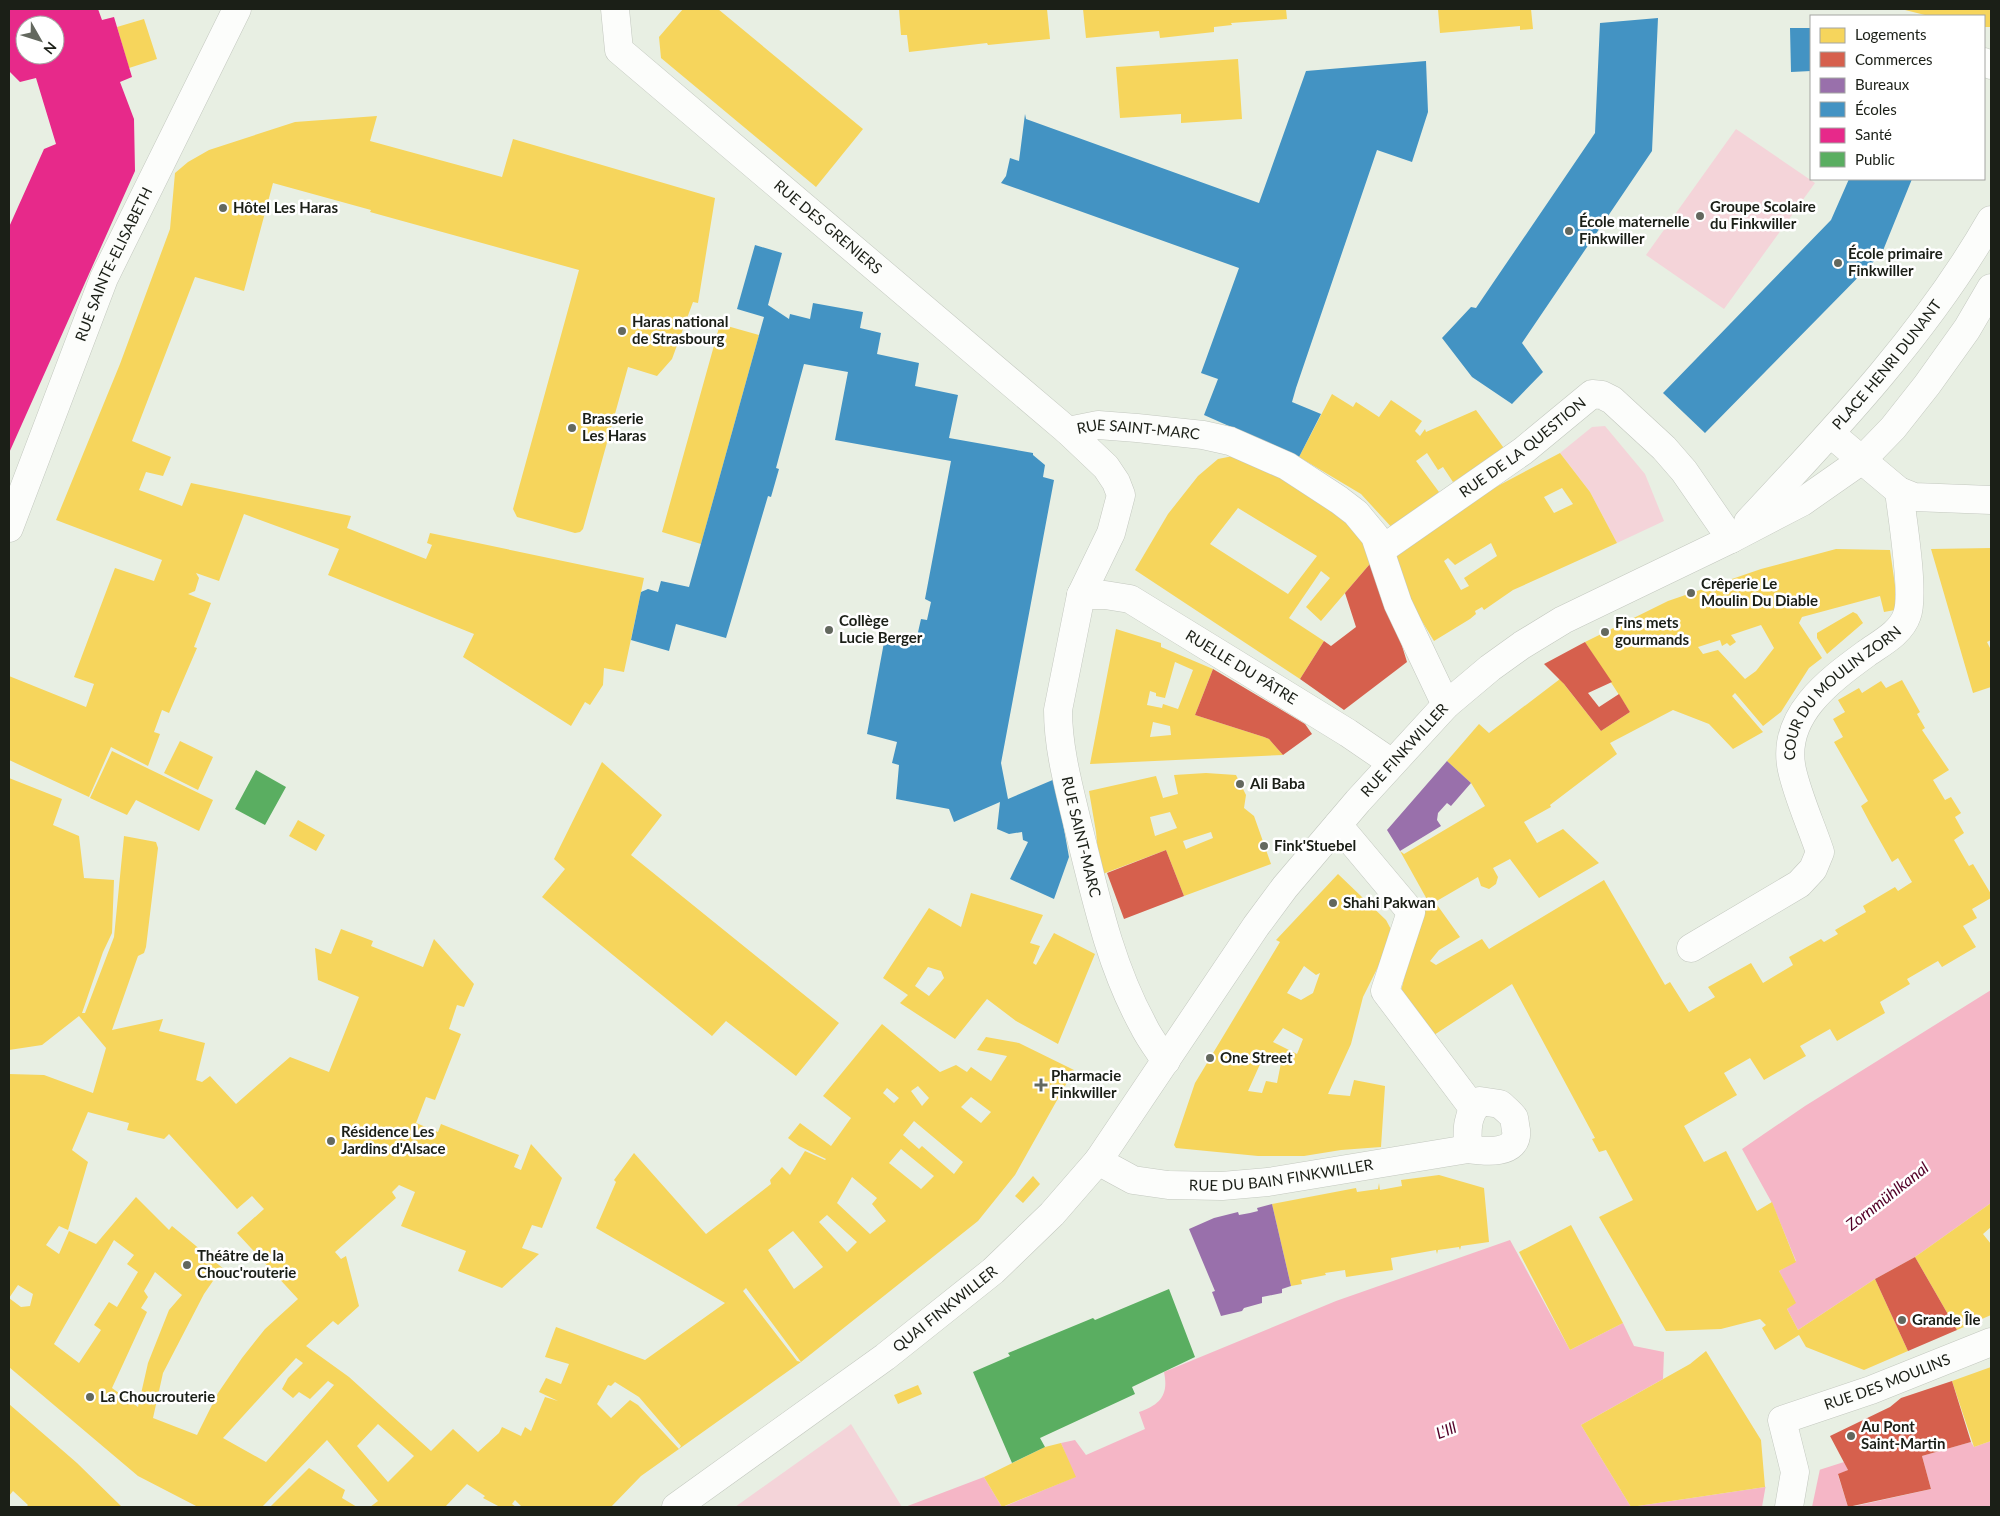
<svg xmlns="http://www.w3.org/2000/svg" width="2000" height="1516" viewBox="0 0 2000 1516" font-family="Lato,sans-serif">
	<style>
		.green { fill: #f4d4d9 }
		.water { fill: #f5b6c6 }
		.pier { fill: #e8efe3 }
		.homes { fill: #f6d55c; fill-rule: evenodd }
		.shops { fill: #d6604d }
		.offices { fill: #9970ab }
		.schools { fill: #4393c3 }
		.health { fill: #e7298a; fill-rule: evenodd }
		.public { fill: #5aae61 }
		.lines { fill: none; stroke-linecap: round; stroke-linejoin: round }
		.street-casing { stroke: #c3c8bf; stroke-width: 29 }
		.secondary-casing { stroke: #c3c8bf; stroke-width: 29 }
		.street { stroke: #fcfdfb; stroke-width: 28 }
		.secondary { stroke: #fcfdfb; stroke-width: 28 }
		.poi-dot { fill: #63685e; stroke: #fff; stroke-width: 2 }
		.labels { text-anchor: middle; stroke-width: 5; stroke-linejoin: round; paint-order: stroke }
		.poi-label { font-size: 15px; font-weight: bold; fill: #1b1f17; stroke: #fff; text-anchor: start }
		.street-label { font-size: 15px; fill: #1b1f17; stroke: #fff }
		.water-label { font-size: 16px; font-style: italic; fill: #530027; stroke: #fff }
	</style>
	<rect width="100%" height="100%" fill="#e8efe3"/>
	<!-- green -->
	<path class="green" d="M1736,129L1815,183L1724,309L1646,255Z
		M1605,426L1645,474L1664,521L1617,543L1590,492L1560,453L1592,427Z
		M851,1424L902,1507H735L846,1428Z"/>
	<!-- water -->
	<path class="water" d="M1991,990V1203L1915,1257L1875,1279L1798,1330L1787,1309L1795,1303L1779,1271L1796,1261L1772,1203L1742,1149L1805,1106Z
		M1510,1240L1570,1350L1623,1323L1634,1346L1664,1352L1663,1379L1581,1425L1631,1507L1765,1487L1819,1473V1470L1844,1462L1848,1470L1838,1475L1848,1507H1003L1075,1477L1061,1443L1075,1440L1086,1455L1145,1429L1139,1412C1160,1405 1169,1395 1164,1372L1336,1301Z
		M1991,1441V1507H1851L1931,1489L1922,1456L1971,1442L1974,1447Z
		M984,1477L1002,1507H905Z"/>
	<!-- pier -->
	<path class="pier" d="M1820,1469L1812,1507H1762L1766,1484Z"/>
	<!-- homes -->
	<path class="homes" d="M683,9H718L863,129L816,187L661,58L659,37Z
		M899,9H1047L1050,39L988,45L987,43L909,52L907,35H901Z
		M1083,9H1286L1287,19L1231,23L1232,25L1214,27V32L1160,38L1159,31L1086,38Z
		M1438,9H1531L1533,29L1520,30V26L1440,33Z
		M1901,9H1991V27H1984V16H1929Z
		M144,19L157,59L129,68L117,27Z
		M1238,59L1242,119L1181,123V114L1120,118L1116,67Z
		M377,116L370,141L502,177L513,139L715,198L698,303L693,302L672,359L657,376L628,367L583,529L580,532L575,533L517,517L513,509L579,270L370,212L371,210L273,183L244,291L195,277L132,441L171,457L163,476L146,472L139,490L182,506L191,483L351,516L347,528L426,559L432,545L427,543L430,533L644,578L624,672L604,668L603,685L590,705L585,702L571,726L463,657L474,634L328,575L339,549L244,514L219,581L196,573L199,578L195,591L188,594L211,603L194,647L197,648L169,713L162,710L154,732L160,734L148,766L111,747L89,797L9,760V676L86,707L94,684L74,677L115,568L154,581L162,560L56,520L120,364L170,229L175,173L188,162L209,150L295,122Z
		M720,324L759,335L701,544L662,532Z
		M1332,394L1353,407L1356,402L1379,417L1391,400L1422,421L1415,431L1420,436L1425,429L1426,432L1476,410L1506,451L1453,482L1443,467L1438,470L1427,453L1416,461L1439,492L1395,531L1361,494L1299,457Z
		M1560,453L1590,492L1617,543L1513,590L1484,610L1482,607L1475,611L1476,614L1470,619L1434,641L1409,600L1395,552L1462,505ZM1562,488L1573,504L1554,513L1544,497ZM1491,543L1497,556L1464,578L1469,586L1461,590L1444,561L1448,558L1455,565Z
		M1238,455L1314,494L1359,530L1375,558L1321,621L1306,607L1330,578L1321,571L1289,618L1324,641L1300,679L1135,570L1168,514L1198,476L1218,459ZM1238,508L1317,556L1288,594L1210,544Z
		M1991,548V640L1987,642L1991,650V687L1973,693L1931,549Z
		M1836,549L1890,550L1896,592L1895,610L1884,612L1880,596L1802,617L1799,623L1822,658L1809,668L1781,712L1763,726L1735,693L1732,696L1763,732L1733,749L1709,724L1673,710L1610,743L1617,754L1550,805L1551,807L1524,822L1537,843L1563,829L1599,863L1539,898L1510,859L1493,868L1498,877L1496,884L1489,889L1481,886L1478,877L1435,902L1460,937L1439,950L1430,961L1436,965L1482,939L1489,949L1604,880L1665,985L1670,982L1689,1012L1715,997L1708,987L1751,963L1763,983L1793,965L1789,957L1821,939L1824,942L1838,934L1835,930L1866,912L1863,906L1895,887L1898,891L1912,882L1898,858L1892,862L1870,823L1861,806L1868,801L1834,742L1843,737L1833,719L1845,712L1838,700L1859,688L1862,693L1881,681L1886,688L1902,680L1920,712L1917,714L1925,728L1922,730L1949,770L1933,780L1945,800L1951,797L1961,813L1955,817L1964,833L1954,840L1969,866L1973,864L1991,894V898L1972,909L1977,918L1963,926L1976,947L1942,967L1938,961L1907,979L1910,984L1880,1002L1885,1013L1837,1041L1830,1029L1800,1046L1806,1056L1764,1080L1750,1058L1724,1073L1737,1095L1684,1126L1704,1162L1726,1151L1757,1211L1772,1202L1796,1262L1779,1271L1796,1303L1787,1309L1798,1330L1875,1279L1908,1351L1864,1370L1806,1347L1799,1335L1775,1350L1762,1328L1766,1325L1760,1319L1721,1329L1666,1331L1599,1217L1633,1200L1606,1150L1599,1152L1592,1139L1595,1138L1512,984L1431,1037L1401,991L1418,922L1429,903L1400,851L1404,854L1485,806L1471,783L1447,761L1479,724L1489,733L1560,679L1601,731L1630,712L1585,642L1668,601L1761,569ZM1761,625L1774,648L1756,671L1745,679L1718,650L1703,654L1698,647L1720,640L1722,646L1727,643L1730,646L1736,642L1731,635Z
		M1853,612L1857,614L1863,623L1827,654L1817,638V633Z
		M1116,629L1161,643V647L1213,669L1195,715L1264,737L1269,739L1283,755L1090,764ZM1175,662L1193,670L1178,709L1163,704L1162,708L1147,705L1150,691L1156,693V696L1165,698ZM1153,722L1170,726L1171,735L1150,737Z
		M180,741L213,757L198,790L164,773Z
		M112,751L213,800L199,831L136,800L127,815L90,798Z
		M602,762L662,815L631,855L839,1023L796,1076L726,1021L712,1036L542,897L565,869L554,859Z
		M1206,773L1236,775L1246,795L1244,808L1254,816L1271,864L1184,896L1166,850L1100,875L1096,832L1089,791L1156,776L1163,798L1178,794L1174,775ZM1170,812L1177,828L1155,836L1150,817ZM1211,832L1213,838L1186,849L1183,841Z
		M9,778L62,799L53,825L79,836L84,878L114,880L112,933L103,952L82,1013H85L114,937L124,836L156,842L158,848L146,947L144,953L138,956L112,1030L163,1019L159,1031L205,1043L196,1080L202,1082L210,1076L236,1104L290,1057L329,1072L359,997L318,980L315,948L331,954L341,929L373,941L371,946L423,967L434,939L474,984L464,1007L457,1005L449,1029L461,1034L435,1100L426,1097L416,1123L438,1132L441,1124L519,1155L514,1167L521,1170L531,1144L562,1178L542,1228L532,1225L522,1248L539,1254L502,1288L458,1271L466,1251L401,1226L415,1192L399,1185L392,1192L396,1198L335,1252L341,1259L346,1256L359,1306L338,1325L333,1321L306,1346L349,1377L431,1451L453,1429L478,1452L499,1433L502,1427L521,1436L525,1427L531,1431L545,1397L558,1401L539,1392L546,1378L561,1384L569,1364L545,1357L556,1327L645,1360L725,1303L596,1228L616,1182L614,1180L634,1153L706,1234L771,1184L770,1180L782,1167L790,1175L805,1151L825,1160L826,1159L799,1146L788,1138L800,1123L831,1146L851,1118L823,1096L882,1024L940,1072L956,1065L967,1072L971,1067L991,1081L1007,1056L977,1050L986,1037L1019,1043L1074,1070L1015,1175L978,1221L801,1362L746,1288L743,1291L797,1361L801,1362L679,1449L681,1446L639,1397L615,1382L611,1386L608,1385L597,1404L611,1418L630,1400L638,1405L679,1449L641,1476L611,1507H522L515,1500L512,1504L516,1507H500L483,1498L485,1496L467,1484L445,1507H370L378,1501L327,1440L262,1507H198L138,1476L9,1367V1074L44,1075L93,1093L106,1048L79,1016L42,1045L9,1050ZM918,1086L929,1098L922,1106L911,1091ZM887,1088L899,1098L894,1103L883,1093ZM971,1097L991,1112L981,1123L961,1107ZM88,1112L129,1123L127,1130L164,1139L169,1134L237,1209L252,1196L264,1209L237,1233L298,1299L265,1329L242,1358L218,1393L197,1435L153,1418L163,1373L204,1294L215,1278L225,1270L172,1226L169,1230L136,1197L96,1244L69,1231L59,1254L46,1245L59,1226L68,1230L88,1162L72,1150ZM914,1121L963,1162L954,1174L922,1146L919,1149L903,1135ZM901,1149L934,1176L921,1189L889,1163ZM852,1177L877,1198L872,1204L886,1221L870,1234L837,1203ZM827,1215L857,1242L847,1252L819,1222ZM793,1231L823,1267L794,1289L768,1250ZM114,1240L134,1255L127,1264L138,1272L117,1307L109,1302L94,1325L101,1330L79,1363L54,1344ZM155,1272L182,1295L169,1310L148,1363L138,1407L112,1388L147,1312L141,1308L148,1297L144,1291ZM18,1285L33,1294L30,1306L21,1307L9,1298ZM296,1358L303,1363L288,1378L282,1389L293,1398L299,1392L310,1399L328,1381L334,1385L266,1462L223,1438ZM378,1424L414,1456L388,1482L357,1446Z
		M298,820L325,835L316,851L289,836Z
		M1338,874L1386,920L1394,935L1363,997L1351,1044L1328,1094L1350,1096L1354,1080L1385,1086L1381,1147L1341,1150L1304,1156H1258L1176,1148L1174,1145L1195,1083L1280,942L1276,940ZM1304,966L1316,975L1320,973L1313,993L1301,1000L1287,993ZM1283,1028L1303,1039L1297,1054L1273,1042ZM1272,1058L1281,1063L1277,1083L1266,1081L1262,1093L1248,1091L1261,1062L1269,1065Z
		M971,893L1043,915L1030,943L1040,946L1033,963L1036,965L1054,933L1095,954L1058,1044L1016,1021L987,999L955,1039L900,1003L908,995L883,978L929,908L961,927ZM928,967L941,971L944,978L929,996L915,986Z
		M1439,1175L1484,1188L1489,1242L1461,1246L1460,1250L1459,1247L1438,1250L1437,1254L1436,1250L1391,1258L1393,1270L1346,1277L1345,1270L1325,1273L1326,1275L1301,1280L1302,1284L1291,1286L1272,1204L1356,1188L1357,1192L1378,1189L1379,1183L1380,1190L1402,1186L1401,1180Z
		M1033,1176L1040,1184L1023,1203L1015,1196Z
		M1991,1203V1227L1983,1234L1991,1244V1315L1957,1330L1915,1257Z
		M1571,1225L1623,1323L1570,1350L1519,1252Z
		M1706,1351L1761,1440L1765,1487L1631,1507L1581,1425L1690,1364Z
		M1991,1367V1441L1974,1447L1952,1381Z
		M918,1385L922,1394L898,1404L894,1395Z
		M9,1404L77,1463L122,1507H26L28,1505L13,1491L9,1496Z
		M1061,1443L1076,1477L1002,1507L984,1477L1045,1447Z
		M309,1468L345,1490L342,1498L357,1507H270Z"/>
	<!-- shops -->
	<path class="shops" d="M1375,558L1407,662L1344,710L1300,679L1324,641L1331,646L1356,627L1345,593Z
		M1585,642L1612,682L1588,693L1599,707L1619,694L1630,712L1601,731L1564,684L1544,664Z
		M1213,669L1305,724L1312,734L1283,755L1269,739L1264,737L1195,715Z
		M1166,850L1184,896L1124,919L1107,873Z
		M1915,1257L1957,1330L1908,1351L1875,1279Z
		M1952,1381L1971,1442L1922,1456L1931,1489L1848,1507L1838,1474L1848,1470L1830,1436L1890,1407L1901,1398Z"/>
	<!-- offices -->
	<path class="offices" d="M1447,761L1471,783L1451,806L1447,803L1438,813L1437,820L1441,826L1400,851L1387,830Z
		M1272,1204L1291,1286L1282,1289V1293L1262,1297V1303L1244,1308L1242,1311L1221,1316L1212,1292L1215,1291L1189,1229L1214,1218L1238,1212L1239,1215L1250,1213L1258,1211L1257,1208Z"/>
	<!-- schools -->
	<path class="schools" d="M1658,18L1652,151L1522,343L1543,372L1512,404L1472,377L1442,338L1471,307L1476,308L1478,305L1595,133L1600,23Z
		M1790,28H1811V71L1791,72Z
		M1426,61L1428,112L1412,162L1377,150L1296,388L1292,402L1321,414L1299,457L1204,415L1218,379L1201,373L1239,268L1001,183L1006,176L1010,158L1019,161L1025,114L1026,119L1259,203L1306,71Z
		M1849,179H1912L1882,253L1705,433L1663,393L1831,220Z
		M755,245L782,253L768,305L789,319L790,314L810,319L813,303L863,312L860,328L881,333L877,354L919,363L915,386L958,395L949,438L1033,453V455L1045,465L1043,477L1054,480L1001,763L1008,799L1055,779L1069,857L1054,899L1010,879L1028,842L1023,840L1022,832L1009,834L997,829L1000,802L954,822L949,809L896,799L899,765L892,763L897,742L867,734L885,637L916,641L921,619L927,620L931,602L925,599L951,461L835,440L848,372L804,364L776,468L779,469L771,497L768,496L726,638L676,624L669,651L631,640L641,592L648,589L658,592L661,581L689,587L764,317L737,309Z"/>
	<!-- health -->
	<path class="health" d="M9,9H98L102,20L114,17L132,77L120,82L134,119L135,171L9,453V227L44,149L56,144L36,78L20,82L9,71ZM25,25H55V55H25Z"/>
	<!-- public -->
	<path class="public" d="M256,770L286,787L265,825L235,809Z
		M1169,1289L1195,1357L1132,1387L1135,1394L1040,1438L1045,1447L1012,1463L973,1372L1010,1356L1008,1353L1093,1318L1095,1320Z"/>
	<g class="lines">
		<!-- street casing -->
		<g class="street-casing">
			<g id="street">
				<path id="s1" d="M615,9L619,50L1068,431L1106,467L1116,482L1121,495L1111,533L1081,595L1058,710C1058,749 1069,788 1078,826C1095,894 1109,963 1143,1025C1149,1038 1158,1049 1166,1061"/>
				<path d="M1984,62L1991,65"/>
				<path id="s2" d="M1068,431L1098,425L1137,428L1203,435L1230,441L1287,466L1339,500L1356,513L1375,536L1398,604L1446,705"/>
				<path d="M1831,434L1899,491L1914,497L1991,500"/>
				<path id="s3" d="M9,528L104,278L237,9"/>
				<path id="s4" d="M1381,550L1523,451L1592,394L1602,395L1612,400L1664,448L1684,471L1731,539"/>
				<path id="s5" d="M1081,595H1105L1130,599L1348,733L1392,763"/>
				<path d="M1338,825L1411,912L1385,991L1473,1108"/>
				<path id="s6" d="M1691,948L1799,884L1813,869L1820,852C1811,825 1798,797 1792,770C1780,716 1830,680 1867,653C1881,643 1901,633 1907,615C1915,594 1902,516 1899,491"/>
				<path d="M1480,1101L1500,1104C1504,1108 1511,1113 1514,1118C1515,1121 1515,1127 1516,1130C1519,1156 1483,1151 1468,1149C1467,1131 1466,1115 1480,1101Z"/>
				<path id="s7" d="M1098,1161L1133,1180L1168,1185L1222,1186L1268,1182L1468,1149"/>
				<path id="s8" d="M1789,1507L1795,1472L1782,1420L1871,1390L1991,1342"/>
			</g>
		</g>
		<!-- secondary casing -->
		<g class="secondary-casing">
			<g id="secondary">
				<path id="s9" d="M1748,522C1836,428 1927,332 1991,220"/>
				<path id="s10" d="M676,1507L885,1357L993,1271L1052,1214L1098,1161L1256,926L1285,887L1358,801L1446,705L1490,668L1522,645L1563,620L1731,539L1802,502L1862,460L1893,428L1927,385L1967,329L1991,288"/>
			</g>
		</g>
		<!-- street -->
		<use href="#street" class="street"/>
		<!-- secondary -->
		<use href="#secondary" class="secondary"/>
	</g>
	<!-- markers -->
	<g class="poi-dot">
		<circle cx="223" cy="208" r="5"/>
		<circle cx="1700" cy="216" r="5"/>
		<circle cx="1569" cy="231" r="5"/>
		<circle cx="1838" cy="263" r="5"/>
		<circle cx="622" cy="331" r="5"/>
		<circle cx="572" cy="428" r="5"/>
		<circle cx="1691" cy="593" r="5"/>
		<circle cx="829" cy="630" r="5"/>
		<circle cx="1605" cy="632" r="5"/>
		<circle cx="1240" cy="784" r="5"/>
		<circle cx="1264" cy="846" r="5"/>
		<circle cx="1333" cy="903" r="5"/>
		<circle cx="1210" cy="1058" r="5"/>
		<path d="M1038.5 1077.5h5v5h5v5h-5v5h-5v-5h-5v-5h5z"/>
		<circle cx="331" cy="1141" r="5"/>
		<circle cx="187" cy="1265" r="5"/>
		<circle cx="1902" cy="1320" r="5"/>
		<circle cx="90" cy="1397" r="5"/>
		<circle cx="1851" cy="1436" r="5"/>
	</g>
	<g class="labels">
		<!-- poi labels -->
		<g class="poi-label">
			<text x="1710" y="212">Groupe Scolaire<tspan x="1710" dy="17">du Finkwiller</tspan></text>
			<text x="233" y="213">Hôtel Les Haras</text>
			<text x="1579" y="227">École maternelle<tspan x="1579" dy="17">Finkwiller</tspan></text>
			<text x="1848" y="259">École primaire<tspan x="1848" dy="17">Finkwiller</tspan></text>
			<text x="632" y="327">Haras national<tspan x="632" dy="17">de Strasbourg</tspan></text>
			<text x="582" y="424">Brasserie<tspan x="582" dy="17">Les Haras</tspan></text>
			<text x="1701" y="589">Crêperie Le<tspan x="1701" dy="17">Moulin Du Diable</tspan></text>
			<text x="839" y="626">Collège<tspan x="839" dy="17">Lucie Berger</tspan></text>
			<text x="1615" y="628">Fins mets<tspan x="1615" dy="17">gourmands</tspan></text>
			<text x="1250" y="789">Ali Baba</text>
			<text x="1274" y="851">Fink'Stuebel</text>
			<text x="1343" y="908">Shahi Pakwan</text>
			<text x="1220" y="1063">One Street</text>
			<text x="1051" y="1081">Pharmacie<tspan x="1051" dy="17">Finkwiller</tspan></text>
			<text x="341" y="1137">Résidence Les<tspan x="341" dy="17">Jardins d'Alsace</tspan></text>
			<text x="197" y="1261">Théâtre de la<tspan x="197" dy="17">Chouc'routerie</tspan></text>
			<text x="1912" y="1325">Grande Île</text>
			<text x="100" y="1402">La Choucrouterie</text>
			<text x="1861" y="1432">Au Pont<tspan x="1861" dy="17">Saint-Martin</tspan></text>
		</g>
		<!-- street labels -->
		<g class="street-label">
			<text dy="5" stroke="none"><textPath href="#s1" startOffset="315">RUE DES GRENIERS</textPath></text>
			<text dy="5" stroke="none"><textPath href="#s3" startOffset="284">RUE SAINTE-ELISABETH</textPath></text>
			<text dy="5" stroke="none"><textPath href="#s9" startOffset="210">PLACE HENRI DUNANT</textPath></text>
			<text dy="5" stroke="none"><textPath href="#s2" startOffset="71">RUE SAINT-MARC</textPath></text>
			<text dy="5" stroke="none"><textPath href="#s4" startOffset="175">RUE DE LA QUESTION</textPath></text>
			<text dy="5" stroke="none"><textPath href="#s5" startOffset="180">RUELLE DU PÂTRE</textPath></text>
			<text dy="5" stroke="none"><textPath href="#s6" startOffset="350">COUR DU MOULIN ZORN</textPath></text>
			<text dy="5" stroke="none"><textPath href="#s10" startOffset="1061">RUE FINKWILLER</textPath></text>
			<text dy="5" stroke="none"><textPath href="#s1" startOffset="1069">RUE SAINT-MARC</textPath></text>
			<text dy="5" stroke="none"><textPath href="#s7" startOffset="189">RUE DU BAIN FINKWILLER</textPath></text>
			<text dy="5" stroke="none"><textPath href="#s10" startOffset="334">QUAI FINKWILLER</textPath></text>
			<text dy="5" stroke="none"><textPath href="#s8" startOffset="201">RUE DES MOULINS</textPath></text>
		</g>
		<!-- water labels -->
		<g class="water-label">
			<text transform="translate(1887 1196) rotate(-38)" y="6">Zornmühlkanal</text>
			<text transform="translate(1446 1430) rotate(-20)" y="6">L'Ill</text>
		</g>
	</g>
	<!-- border -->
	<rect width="2000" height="1516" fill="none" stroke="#1b1f17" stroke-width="20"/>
	<!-- legend -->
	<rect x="1810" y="15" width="175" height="165" fill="#ffffff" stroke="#a4a5a2"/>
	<rect x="1820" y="28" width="25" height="15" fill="#f6d55c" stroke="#a4a5a2"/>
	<text x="1855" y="40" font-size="15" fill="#1b1f17">Logements</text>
	<rect x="1820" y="52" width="25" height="15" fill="#d6604d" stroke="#a4a5a2"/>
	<text x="1855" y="65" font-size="15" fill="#1b1f17">Commerces</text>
	<rect x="1820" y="78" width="25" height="15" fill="#9970ab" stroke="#a4a5a2"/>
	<text x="1855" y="90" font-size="15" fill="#1b1f17">Bureaux</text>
	<rect x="1820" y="102" width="25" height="15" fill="#4393c3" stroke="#a4a5a2"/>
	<text x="1855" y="115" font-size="15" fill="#1b1f17">Écoles</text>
	<rect x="1820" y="128" width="25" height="15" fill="#e7298a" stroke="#a4a5a2"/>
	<text x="1855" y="140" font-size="15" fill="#1b1f17">Santé</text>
	<rect x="1820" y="152" width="25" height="15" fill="#5aae61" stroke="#a4a5a2"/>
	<text x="1855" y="165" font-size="15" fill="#1b1f17">Public</text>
	<!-- north arrow -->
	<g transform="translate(40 40) rotate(129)"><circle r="24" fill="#ffffff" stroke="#a4a5a2"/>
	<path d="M0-4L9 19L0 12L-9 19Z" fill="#63685e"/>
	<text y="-8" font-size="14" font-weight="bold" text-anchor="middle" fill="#1b1f17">N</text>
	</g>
</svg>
